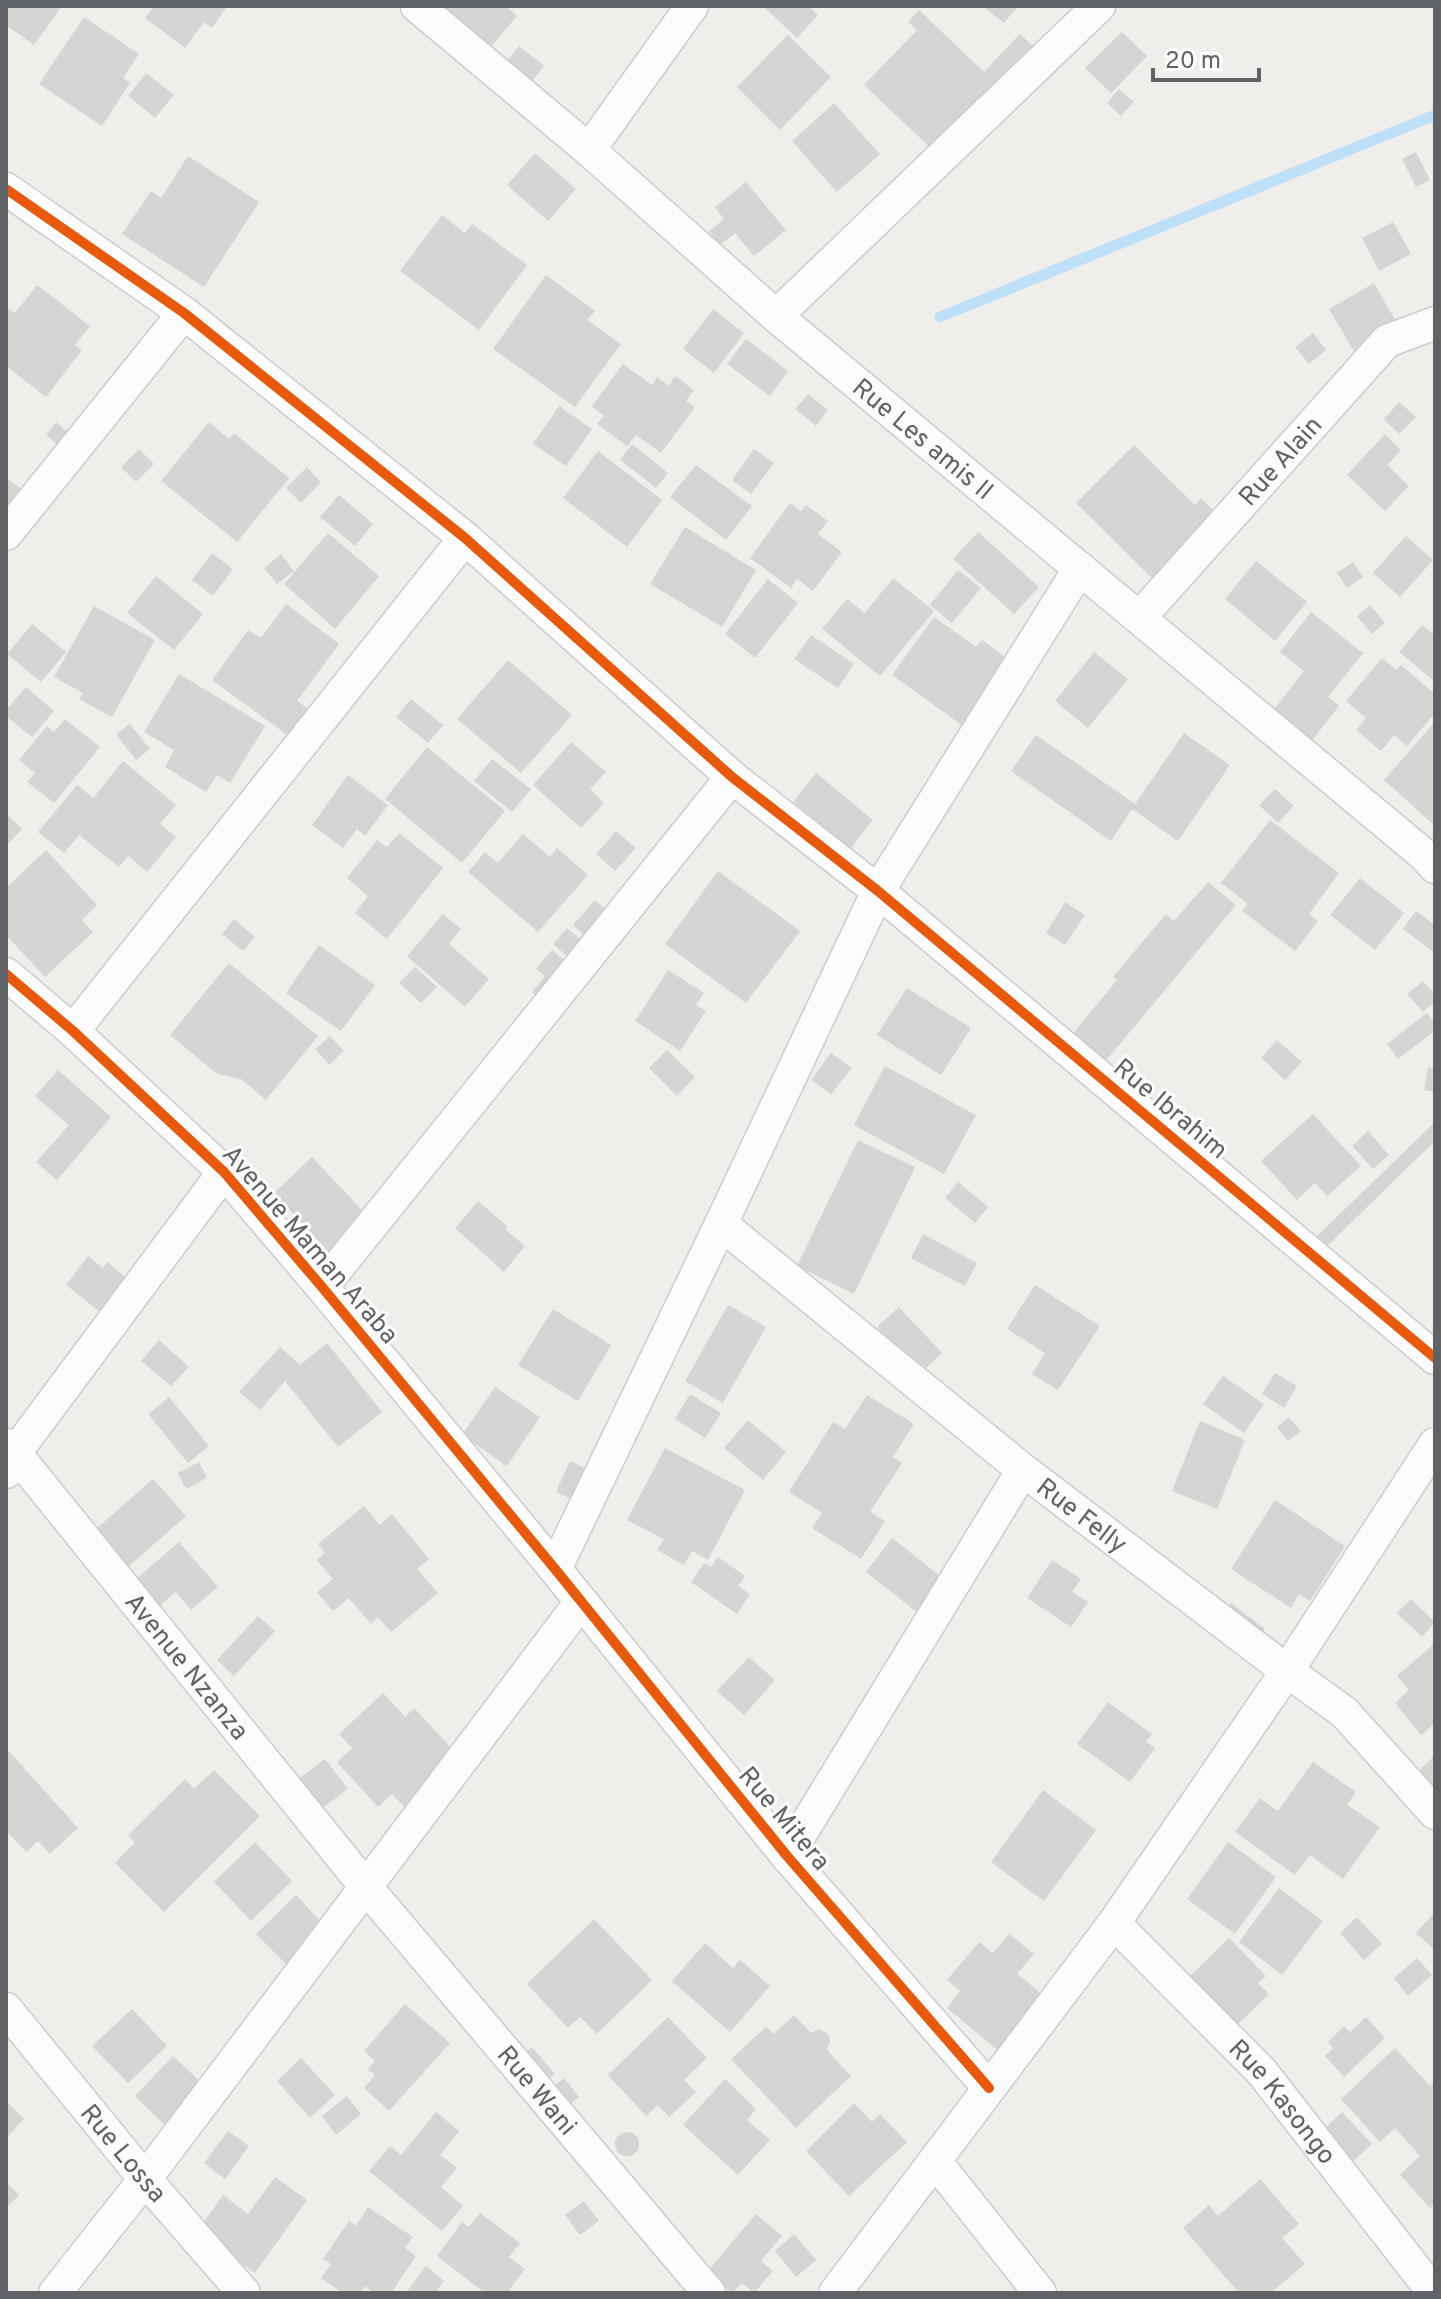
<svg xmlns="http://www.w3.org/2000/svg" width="1441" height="2299" viewBox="0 0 1441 2299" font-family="Overpass,sans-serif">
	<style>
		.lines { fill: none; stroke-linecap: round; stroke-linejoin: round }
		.stream { stroke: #bfe0f9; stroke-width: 11 }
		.building { fill: #d6d5d3 }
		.street-casing { stroke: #cbcccc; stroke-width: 35 }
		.street { stroke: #fdfcfc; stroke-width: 32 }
		.cycleway-casing { stroke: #fff; stroke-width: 15 }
		.cycleway { stroke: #e8590c; stroke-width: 10 }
		.labels { text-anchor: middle; stroke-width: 6; stroke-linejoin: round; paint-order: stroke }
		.street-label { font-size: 26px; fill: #5f6368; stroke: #fff }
	</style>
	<rect width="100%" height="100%" fill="#efeeea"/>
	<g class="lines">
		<!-- stream -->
		<path class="stream" d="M940,317L1435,115"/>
	</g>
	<!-- building -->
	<path class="building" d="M6,6H62L34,45L6,25Z
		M154,6H224L226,8L212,28L204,22L185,48L145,18Z
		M438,6H506L517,16L488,50Z
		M763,6H808L818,15L797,38Z
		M982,6H1018L1004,23Z
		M919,10L984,72L1020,34L1052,64L937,154L864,85L917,30L908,22Z
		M84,17L139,54L123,78L130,83L102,126L39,84Z
		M1122,32L1147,56L1111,93L1085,68Z
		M788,35L831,77L780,130L737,87Z
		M519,46L544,66L529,85L504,65Z
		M146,73L174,95L155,118L128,96Z
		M1119,89L1134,102L1121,116L1107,103Z
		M834,103L880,154L837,192L792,141Z
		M1416,152L1430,180L1416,187L1402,159Z
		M535,153L576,189L548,221L507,185Z
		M188,156L259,202L204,287L122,234L151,191L161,198Z
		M746,182L786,230L754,256L735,233L720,245L709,231L724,219L715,207Z
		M442,215L465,233L472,224L527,265L479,330L400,271Z
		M1393,222L1411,254L1379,271L1362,238Z
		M546,275L595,311L587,320L621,344L575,407L493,349Z
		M1374,283L1402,332L1358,358L1329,309Z
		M37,285L90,326L75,345L82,350L46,397L6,366V307L15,313Z
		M713,309L744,333L714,373L683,349Z
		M1313,333L1326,350L1309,364L1295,347Z
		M746,339L788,371L770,396L727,364Z
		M623,364L652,385L657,377L669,386L675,376L694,390L686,401L695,407L661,453L636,435L627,446L597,424L604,416L592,406Z
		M808,394L828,410L816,426L795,409Z
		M1399,402L1416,417L1399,434L1384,419Z
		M559,406L592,429L566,466L533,444Z
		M56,422L72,435L61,448L46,435Z
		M209,422L229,439L234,433L289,478L237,542L161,481Z
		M1385,434L1401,450L1387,465L1409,486L1385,511L1347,475Z
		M632,444L668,473L656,488L620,460Z
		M1134,445L1195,505L1201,498L1229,526L1165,591L1076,503Z
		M139,449L154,464L136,482L121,467Z
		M754,449L774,463L751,494L732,480Z
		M598,451L662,500L627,547L563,498Z
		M696,465L752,506L726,540L670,497Z
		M307,467L321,482L301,503L286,488Z
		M6,478L29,494L6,525Z
		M339,495L373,524L355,546L320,517Z
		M790,503L801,511L806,505L828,521L818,534L842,552L813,591L797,579L791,588L750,558Z
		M685,527L756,570L722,627L650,584Z
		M978,532L1039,587L1014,614L953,559Z
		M328,533L379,576L335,629L284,584Z
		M1406,536L1433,560L1400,597L1373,573Z
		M212,553L233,569L213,596L192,580Z
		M281,554L294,571L277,584L264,568Z
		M1256,561L1307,602L1275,641L1225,599Z
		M1353,562L1363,577L1347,588L1337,573Z
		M958,570L981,588L952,623L930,605Z
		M156,576L203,614L174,650L127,613Z
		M893,578L934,611L880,676L822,629L847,599L865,613Z
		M768,579L798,603L755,658L725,634Z
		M286,604L339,644L297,701L317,715L297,742L212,680L248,630L261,638Z
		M1370,605L1385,623L1372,634L1357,616Z
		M94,606L155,640L112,717L79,699L83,693L54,677Z
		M1311,612L1363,653L1328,697L1339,706L1303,752L1264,722L1304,671L1280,652Z
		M934,617L976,647L982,640L1011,661L963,726L892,675Z
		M32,624L66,652L41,682L7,654Z
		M1422,625L1433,634L1435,631V682L1399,652Z
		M811,635L854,664L838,688L794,659Z
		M1094,652L1128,679L1088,728L1055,701Z
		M1382,658L1396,670L1401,665L1435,694V713L1407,746L1394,735L1381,751L1356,730L1366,718L1346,701Z
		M508,660L572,715L521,773L457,719Z
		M179,674L265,726L230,783L217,775L206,792L165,767L174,750L144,732Z
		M26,687L54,711L32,737L6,716V710Z
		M411,699L443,725L428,743L396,717Z
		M65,719L100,747L54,803L27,782L35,773L19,760L47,726L54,732Z
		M1435,722V826L1384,780Z
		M130,724L150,749L136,760L116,734Z
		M1184,733L1230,765L1178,841L1132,809L1111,841L1011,771L1036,735L1135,804Z
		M571,742L606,772L590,789L604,803L581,828L533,785Z
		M427,747L505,811L462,863L385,799Z
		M492,759L531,789L512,812L474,781Z
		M123,761L176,805L160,824L176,837L147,872L128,856L119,867L79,835L64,853L38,832L77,785L93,798Z
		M816,773L873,820L850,849L793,802Z
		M348,775L388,805L365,836L357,829L343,848L312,825Z
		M1275,789L1294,806L1278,823L1259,805Z
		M6,814L22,829L6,846Z
		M1270,820L1339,873L1309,914L1318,921L1295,951L1242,911L1248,904L1221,883Z
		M616,831L636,848L615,871L596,854Z
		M399,833L443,868L387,939L355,913L368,896L347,878L377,840L387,847Z
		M523,834L550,857L557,848L588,875L538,932L468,872L485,852L498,863Z
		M46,850L97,905L82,920L93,932L45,977L6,935V888Z
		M718,871L800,931L746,1003L665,944Z
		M1360,878L1404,913L1375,950L1330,915Z
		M1208,882L1236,905L1103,1064L1070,1037L1117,980L1113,977L1166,914L1174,921Z
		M595,900L618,920L595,945L573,925Z
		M1065,902L1085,915L1065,945L1046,933Z
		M1416,911L1435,925V953L1403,929Z
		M443,914L461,929L449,944L489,979L465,1007L407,956Z
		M234,919L255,937L243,951L222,934Z
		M567,928L597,954L583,970L553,944Z
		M319,945L375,985L341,1031L286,993Z
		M552,950L578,971L549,1006L532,992L545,976L536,969Z
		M229,963L318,1036L266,1100L241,1079L217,1074L170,1035Z
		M415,967L437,987L421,1003L399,983Z
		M668,970L704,993L696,1005L706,1011L680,1051L635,1021Z
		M1423,981L1435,995V1001L1423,1012L1407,994Z
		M907,988L971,1028L941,1075L877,1035Z
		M1427,1013L1435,1024V1031L1398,1059L1387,1044Z
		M330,1036L344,1051L329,1065L315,1049Z
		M1277,1040L1302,1062L1285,1080L1261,1058Z
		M667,1050L695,1077L677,1096L649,1068Z
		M831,1053L852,1068L831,1094L811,1080Z
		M885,1066L976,1115L944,1174L854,1125Z
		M1428,1067L1435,1069V1092L1424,1090Z
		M58,1070L111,1117L57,1180L36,1162L69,1125L35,1096Z
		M1313,1114L1361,1166L1327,1196L1315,1183L1297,1200L1261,1161Z
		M1435,1122V1141L1324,1249L1314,1239Z
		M1368,1131L1389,1155L1373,1169L1352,1146Z
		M858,1140L915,1167L854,1294L797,1266Z
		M312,1157L373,1222L334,1258L274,1193Z
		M958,1182L988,1207L975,1223L945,1198Z
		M478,1201L507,1226L505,1229L525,1246L504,1272L455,1228Z
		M923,1234L977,1263L965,1286L911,1258Z
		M88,1256L103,1268L107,1262L131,1282L114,1323L66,1285Z
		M1035,1285L1100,1326L1058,1390L1032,1374L1045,1353L1007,1329Z
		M728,1305L766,1327L723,1403L685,1381Z
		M899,1307L942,1353L921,1373L877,1327Z
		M553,1309L611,1345L578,1401L518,1365Z
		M159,1340L189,1367L171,1386L141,1361Z
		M327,1343L382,1412L338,1447L285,1381L260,1410L239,1392L280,1347L300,1365Z
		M1275,1373L1297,1386L1284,1408L1262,1394Z
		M1223,1376L1264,1404L1244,1433L1203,1404Z
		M495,1387L540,1417L507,1466L462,1435Z
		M690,1394L721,1413L705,1438L675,1419Z
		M867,1395L914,1424L893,1457L902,1463L870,1512L885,1521L861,1559L812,1528L822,1513L789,1492L833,1422L845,1429Z
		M169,1397L209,1446L188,1463L148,1414Z
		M1289,1417L1301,1431L1288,1441L1277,1427Z
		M748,1420L786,1452L763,1480L724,1448Z
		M1200,1421L1245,1440L1217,1509L1172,1491Z
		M665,1448L745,1490L708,1560L692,1551L684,1565L657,1550L664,1539L627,1520Z
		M570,1461L591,1471L577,1502L556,1492Z
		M199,1462L207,1478L186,1489L178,1473Z
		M153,1479L186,1516L128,1567L96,1529Z
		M1275,1500L1345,1546L1310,1601L1299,1594L1291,1608L1231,1569Z
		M364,1506L380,1525L392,1514L429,1559L417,1569L438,1593L391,1632L378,1617L371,1624L349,1598L333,1611L317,1592L333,1579L317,1560L325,1553L318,1544Z
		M892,1538L959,1591L933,1625L866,1572Z
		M179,1542L218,1587L191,1610L176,1592L158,1607L135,1580Z
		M718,1557L745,1576L738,1586L750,1594L737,1614L691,1582L704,1563L711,1567Z
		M1052,1560L1081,1579L1072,1592L1088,1602L1071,1627L1027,1598Z
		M1411,1599L1435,1622L1422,1637L1397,1613Z
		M1231,1603L1265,1629L1252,1646L1218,1618Z
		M258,1616L275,1631L234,1676L217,1660Z
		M1435,1643V1723L1421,1735L1395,1703L1409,1690L1397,1676Z
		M749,1657L775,1680L744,1715L717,1691Z
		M383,1693L405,1717L414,1708L467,1765L413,1816L392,1794L378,1807L337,1762L352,1748L339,1734Z
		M1108,1702L1152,1734L1146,1742L1155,1748L1130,1782L1077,1744Z
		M6,1748L78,1828L50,1854L38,1841L26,1852L6,1830Z
		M1435,1755V1798L1413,1777Z
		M325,1759L348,1789L316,1813L293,1783Z
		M1313,1762L1356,1792L1347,1805L1380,1827L1343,1879L1310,1855L1295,1875L1235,1832L1260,1798L1278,1811Z
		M214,1770L260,1816L164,1912L115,1863L135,1842L128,1835L185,1779L194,1789Z
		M1043,1790L1096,1830L1044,1901L991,1862Z
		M255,1842L292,1881L251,1921L214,1882Z
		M1228,1842L1276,1877L1235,1934L1187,1899Z
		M1279,1888L1323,1921L1282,1975L1239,1942Z
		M296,1895L331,1933L292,1970L256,1934Z
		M1435,1912V1950L1416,1933Z
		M1357,1917L1382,1944L1364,1960L1340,1933Z
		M594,1919L652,1980L597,2034L580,2017L568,2028L527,1984Z
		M1009,1934L1034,1954L1017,1974L1052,2002L1006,2057L947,2008L960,1991L947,1980L979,1942L993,1953Z
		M1229,1938L1266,1976L1258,1983L1269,1994L1236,2026L1188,1978Z
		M705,1943L733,1968L740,1960L770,1986L730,2032L672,1981Z
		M1417,1958L1432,1975L1408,1996L1394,1978Z
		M405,2004L450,2043L389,2111L364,2088L375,2075L368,2069L375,2061L364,2051Z
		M132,2009L167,2046L128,2083L92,2046Z
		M794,2015L811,2033L819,2029L828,2034L830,2041L827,2050L851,2076L796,2128L731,2059L766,2027L774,2034Z
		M668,2017L707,2058L684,2080L696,2092L669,2117L658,2105L646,2116L608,2075Z
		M1366,2017L1385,2038L1344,2077L1325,2056L1333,2048L1328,2042L1344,2026L1350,2032Z
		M532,2047L555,2074L542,2085L519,2058Z
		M1395,2048L1430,2086L1435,2081V2203L1430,2208L1400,2175L1420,2156L1395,2128L1380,2142L1341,2099Z
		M173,2056L208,2089L169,2129L135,2096Z
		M301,2058L335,2095L310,2118L277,2081Z
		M564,2078L579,2097L564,2109L549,2090Z
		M725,2079L756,2109L747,2120L770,2140L738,2175L683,2125Z
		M347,2096L361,2114L336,2135L322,2116Z
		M6,2101L24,2119L6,2138Z
		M854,2103L872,2122L880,2114L907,2142L849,2196L806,2151Z
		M436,2112L459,2131L440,2155L457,2168L441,2187L463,2206L442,2231L369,2171L390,2146L401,2155Z
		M1342,2112L1372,2144L1351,2163L1322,2131Z
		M228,2131L249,2146L225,2179L204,2163Z
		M615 2144a12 12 0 1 1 24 0a12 12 0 1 1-24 0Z
		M275,2177L307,2200L255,2273L197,2232L223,2195L248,2214Z
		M1260,2179L1299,2224L1282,2238L1305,2264L1271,2293H1239L1183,2228L1209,2205L1218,2216Z
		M6,2182L19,2195L6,2208Z
		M584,2201L599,2221L580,2235L565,2215Z
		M368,2207L413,2237L405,2248L416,2256L391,2293H374L365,2286L361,2293H343L321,2278L331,2264L323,2259L349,2221L356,2226Z
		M480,2213L520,2243L509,2257L525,2269L507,2293H485L437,2256L462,2222L469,2227Z
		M756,2214L782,2236L761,2261L773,2271L754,2293L742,2283L732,2293L707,2272Z
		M794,2234L816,2260L796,2277L775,2251Z
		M426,2266L444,2281L435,2293H406Z"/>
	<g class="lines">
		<!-- street casing -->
		<g class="street-casing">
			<g id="street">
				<path id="s1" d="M417,6L589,150L776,316L1423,854L1435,867"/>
				<path d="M589,150L692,6"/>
				<path d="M6,189L184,313L465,538L732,777L878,891L1435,1358"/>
				<path d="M776,316L1099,6"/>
				<path d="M6,534L184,313"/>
				<path id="s2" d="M1140,617L1387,341L1435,323"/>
				<path d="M6,974L73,1031L224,1172L322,1287L555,1569L787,1856L989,2088"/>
				<path d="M73,1031L465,538"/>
				<path id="s3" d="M721,1224L1023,1470L1287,1671L1344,1712L1435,1813"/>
				<path d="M322,1287L732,777"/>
				<path id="s4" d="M6,1445L15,1453L366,1887L709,2293"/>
				<path d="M6,1472L15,1453L224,1172"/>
				<path d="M555,1569L721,1224L878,891L1080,568"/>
				<path d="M787,1856L1023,1470"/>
				<path id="s5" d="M1114,1923L1262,2072L1434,2293"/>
				<path id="s6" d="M6,2009L145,2179L244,2293"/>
				<path d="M935,2161L1040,2293"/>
				<path d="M55,2293L145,2179L581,1602"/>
				<path d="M835,2293L1114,1923L1287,1671L1435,1444"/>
			</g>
		</g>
		<!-- street -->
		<use href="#street" class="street"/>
		<!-- cycleway casing -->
		<g class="cycleway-casing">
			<path id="cycleway" d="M6,189L184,313L465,538L732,777L878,891L1435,1358
				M6,974L73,1031L224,1172L322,1287L555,1569L787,1856L989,2088"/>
		</g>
		<!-- cycleway -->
		<use href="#cycleway" class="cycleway"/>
	</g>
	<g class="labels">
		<!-- street labels -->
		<g class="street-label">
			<text dy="9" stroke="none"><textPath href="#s1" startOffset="666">Rue Les amis II</textPath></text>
			<text dy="9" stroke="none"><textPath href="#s2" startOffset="210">Rue Alain</textPath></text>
			<text transform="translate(1171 1108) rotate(40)" y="9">Rue Ibrahim</text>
			<text transform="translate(311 1244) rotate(49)" y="9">Avenue Maman Araba</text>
			<text dy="9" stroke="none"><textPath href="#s3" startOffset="464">Rue Felly</textPath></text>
			<text dy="9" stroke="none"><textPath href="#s4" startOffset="286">Avenue Nzanza</textPath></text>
			<text transform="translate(785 1818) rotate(50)" y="9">Rue Mitera</text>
			<text dy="9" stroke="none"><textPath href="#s4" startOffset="836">Rue Wani</textPath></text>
			<text dy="9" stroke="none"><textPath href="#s5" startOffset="246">Rue Kasongo</textPath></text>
			<text dy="9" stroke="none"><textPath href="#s6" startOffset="186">Rue Lossa</textPath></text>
		</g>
	</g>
	<!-- border -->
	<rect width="1441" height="2299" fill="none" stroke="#5f6368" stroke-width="16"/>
	<!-- scale -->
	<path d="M1153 68v12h106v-12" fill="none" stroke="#5f6368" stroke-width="4"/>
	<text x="1165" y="68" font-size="24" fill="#5f6368" stroke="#ffffff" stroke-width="6" paint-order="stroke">20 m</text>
</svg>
